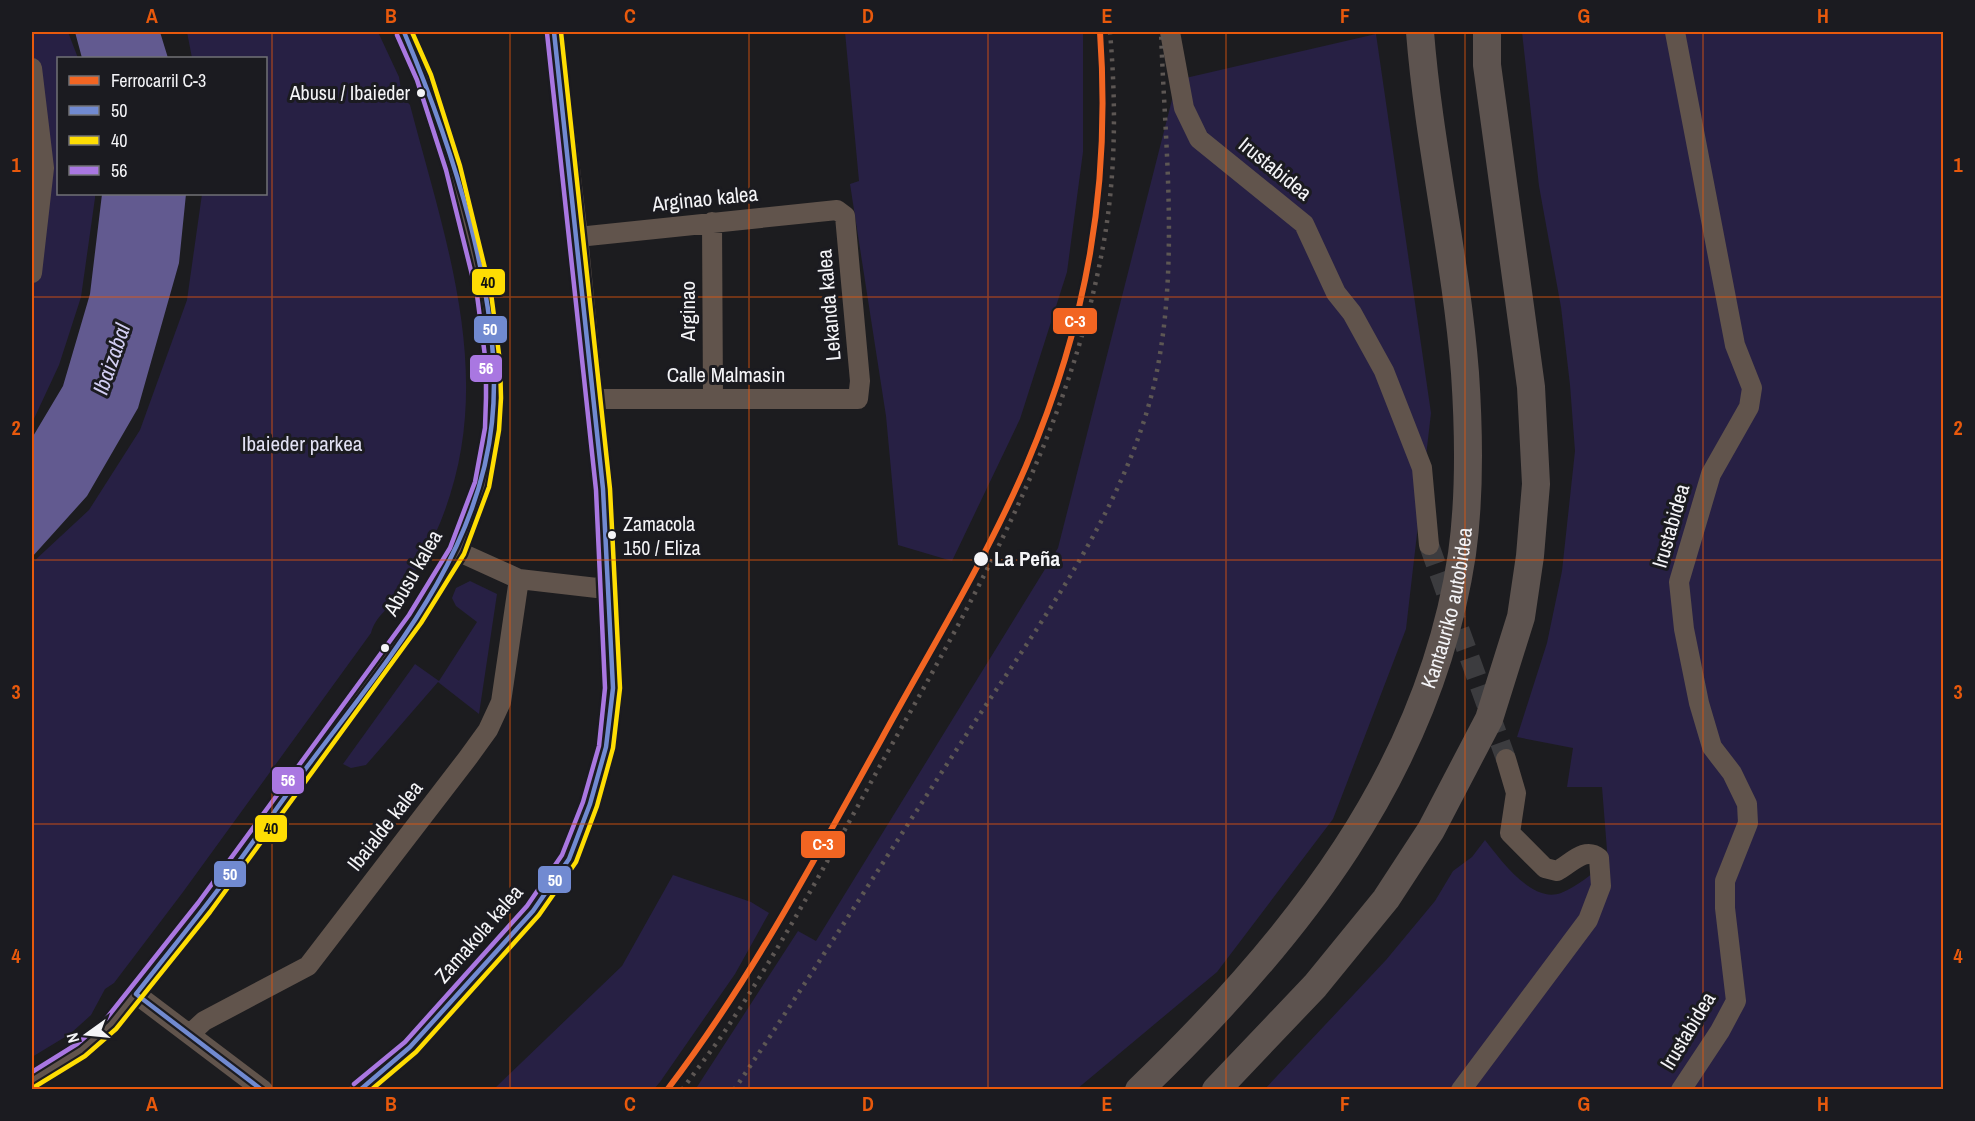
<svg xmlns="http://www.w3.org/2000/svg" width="1975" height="1121" viewBox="0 0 1975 1121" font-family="'Archivo Narrow',sans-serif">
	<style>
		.green { fill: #272044 }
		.water { fill: #625a90 }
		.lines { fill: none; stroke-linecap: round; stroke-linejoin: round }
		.minor-tunnel { stroke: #3c3c3f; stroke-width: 20; stroke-dasharray: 20 10; stroke-linecap: butt }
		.minor { stroke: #61544c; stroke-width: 20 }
		.highway { stroke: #5d534f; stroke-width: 28 }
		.rail { stroke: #5d5754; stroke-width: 4.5; stroke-dasharray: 3 6; stroke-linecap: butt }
		.bus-1-casing { stroke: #1b1b20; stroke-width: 9 }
		.bus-2-casing { stroke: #1b1b20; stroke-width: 9 }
		.bus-3-casing { stroke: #1b1b20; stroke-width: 9 }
		.bus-1 { stroke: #718ad1; stroke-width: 4.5 }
		.bus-2 { stroke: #fedd03; stroke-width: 4.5 }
		.bus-3 { stroke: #a977e1; stroke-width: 4.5 }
		.rail-1-casing { stroke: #1b1b20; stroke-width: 10 }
		.rail-1 { stroke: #f26522; stroke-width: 6 }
		.grid { fill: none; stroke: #e8590c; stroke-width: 1.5; stroke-opacity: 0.55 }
		.bus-dot { fill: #f4f4f7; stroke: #1b1b20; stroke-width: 2 }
		.labels { text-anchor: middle; stroke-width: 6; stroke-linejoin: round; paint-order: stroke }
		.bus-label { font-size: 20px; fill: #f4f4f7; stroke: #1b1b20; text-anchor: end }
		.street-label { font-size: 21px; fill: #f4f4f7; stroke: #1b1b20 }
		.park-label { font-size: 21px; fill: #e2e1f3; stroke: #1b1b20 }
		.stop-label { font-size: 21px; font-weight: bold; fill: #f4f4f7; stroke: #1b1b20; text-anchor: start }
		.water-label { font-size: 22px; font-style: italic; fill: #d2cef2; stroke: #1b1b20 }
		.line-badge { stroke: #1b1b20; stroke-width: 2 }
		.badge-label { font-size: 16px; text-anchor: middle; font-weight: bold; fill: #fff }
		.pale-badge-label { font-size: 16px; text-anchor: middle; font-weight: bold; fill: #111 }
		.neatline { fill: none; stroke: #e8590c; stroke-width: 2 }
		.grid-label { font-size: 20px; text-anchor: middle; font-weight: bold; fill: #e8590c }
	</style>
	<rect width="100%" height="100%" fill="#1c1c1f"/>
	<!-- green -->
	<path class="green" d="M32,32H68L78,58H58V194H95V198L81,297L59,365L32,423Z
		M187,32H378L399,77L402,96L410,105C445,239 495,374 445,510C434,541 418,568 400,594C389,609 376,615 371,633L183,892L114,983L105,989L91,1015L70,1034L32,1057V563L89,510L140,430L187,300L202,194H266V58H192Z
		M845,32H1083V152L1067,272L1020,419L952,561L898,545L886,416L850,184L859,181Z
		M1522,32H1943V1089L1264,1090L1386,960L1435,901L1453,871L1472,857L1485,840C1500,859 1532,904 1561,893C1577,887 1593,872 1608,863L1602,787H1567L1573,748L1517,737L1547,643L1562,571L1575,451L1570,385L1561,307L1539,186Z
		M1376,34L1431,413L1406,629L1333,819L1217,972L1077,1089L695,1090L798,931L816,941L1058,548L1177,80Z
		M470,581L497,594L479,714L438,682L366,765L351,768L343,764L415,664L439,681L477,622L456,606L452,598L456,588Z
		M673,875L751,902L769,913L735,974L660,1082L653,1090L494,1089L622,966Z"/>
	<!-- water -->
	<path class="water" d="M75,32H160L168,58H82Z
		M102,194H186L179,263L138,408L87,496L32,557V438L63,386L90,294Z"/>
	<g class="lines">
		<!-- minor-tunnel -->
		<path class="minor-tunnel" d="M1429,545L1506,759"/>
		<!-- minor -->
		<path class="minor" d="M1170,32L1184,108L1199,139L1304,224L1336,293L1352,313L1384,371L1422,468L1429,545
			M1675,32L1735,345L1752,388L1749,407L1711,474L1679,582L1684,629L1699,703L1712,747L1732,773L1747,804L1748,823L1725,881V908L1736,1001L1720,1031L1681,1090
			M32,68L44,168L32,273
			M712,222L713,399
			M578,237L837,210L845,216L860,381L858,399H595
			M457,551L519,579L597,588L608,582
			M136,994L263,1090
			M190,1034L204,1021L308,966L467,759L488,730L501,702L519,579
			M32,1080L81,1050L111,1024L204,908L415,619L457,551L482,484L492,429L494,398L493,363L484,294L453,168L424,77L404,32
			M359,1090L410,1047L533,911L569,859L590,804L606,747L613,688L603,489L578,237L554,32
			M1461,1090L1588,920L1601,886L1599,858C1584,846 1571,864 1557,871L1545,868L1510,833L1516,793L1506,759"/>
		<!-- highway -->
		<g class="highway">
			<path id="s1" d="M1139,1090C1294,941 1429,773 1462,554C1470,496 1469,432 1465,373C1456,259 1429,146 1420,32"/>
			<path d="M1216,1090L1315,986L1386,899L1431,830L1489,719L1521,617L1530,556L1536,484L1531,387L1487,65V32"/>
		</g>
		<!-- rail -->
		<path class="rail" d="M682,1090C697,1069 713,1049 727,1028C785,941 835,847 886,755C978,592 1071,428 1104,241C1116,172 1116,101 1110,32
			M734,1090C812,975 885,858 961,743C1033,632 1123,516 1154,385C1180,270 1165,149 1161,32"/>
		<!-- bus-1 casing -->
		<g class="bus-1-casing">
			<path id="bus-1" d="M262,1090L136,994C164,958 193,923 220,887C251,846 279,804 310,763C388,659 478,557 492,422C505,303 450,141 404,32
				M360,1090L410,1047L533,911L569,859L590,804L606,747L613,688L603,489L554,32"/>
		</g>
		<!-- bus-2 casing -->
		<g class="bus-2-casing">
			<path id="bus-2" d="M36,1086L85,1056L116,1029L210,912L421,623L464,554L489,487L499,430L501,398L500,362L491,293L460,166L431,75L412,32
				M371,1090L416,1052L539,915L576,862L597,806L613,748L620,688L610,489L561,32"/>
		</g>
		<!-- bus-3 casing -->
		<g class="bus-3-casing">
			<path id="bus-3" d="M32,1072L77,1044L106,1019L198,903L409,615L450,548L475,482L485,428L486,398V364L477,295L446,170L417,80L397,35
				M354,1084L405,1042L527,906L562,855L583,802L599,746L605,688L596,490L547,33"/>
		</g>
		<!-- bus-1 -->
		<use href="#bus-1" class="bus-1"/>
		<!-- bus-2 -->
		<use href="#bus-2" class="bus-2"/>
		<!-- bus-3 -->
		<use href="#bus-3" class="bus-3"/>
		<!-- rail-1 casing -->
		<g class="rail-1-casing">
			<path id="rail-1" d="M667,1090C751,980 814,860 881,740C930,650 985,561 1026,466C1087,323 1111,187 1100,32"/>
		</g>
		<!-- rail-1 -->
		<use href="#rail-1" class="rail-1"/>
	</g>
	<!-- grid -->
	<path class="grid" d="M272,32V1090M510,32V1090M749,32V1090M988,32V1090M1226,32V1090M1465,32V1090M1703,32V1090M32,297H1944M32,560H1944M32,824H1944"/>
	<!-- markers -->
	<g class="bus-dot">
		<circle cx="421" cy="93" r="5"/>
		<circle cx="612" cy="535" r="5"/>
		<circle cx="981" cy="559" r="8"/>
		<circle cx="385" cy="648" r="5"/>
	</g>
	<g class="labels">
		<!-- bus labels -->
		<g class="bus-label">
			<text x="410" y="100">Abusu / Ibaieder</text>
			<text x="623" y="531" text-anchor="start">Zamacola<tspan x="623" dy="24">150 / Eliza</tspan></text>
		</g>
		<!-- street labels -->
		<g class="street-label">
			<text transform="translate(1275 169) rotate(39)" y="7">Irustabidea</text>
			<text transform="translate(705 199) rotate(-6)" y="7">Arginao kalea</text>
			<text transform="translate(829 305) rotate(-95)" y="7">Lekanda kalea</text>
			<text transform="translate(688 311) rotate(-90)" y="7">Arginao</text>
			<text x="726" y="382">Calle Malmasin</text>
			<text transform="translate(1671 526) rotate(-74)" y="7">Irustabidea</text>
			<text transform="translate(413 573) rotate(-60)" y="7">Abusu kalea</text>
			<text dy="7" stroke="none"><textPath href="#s1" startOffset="582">Kantauriko autobidea</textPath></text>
			<text transform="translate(385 826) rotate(-52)" y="7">Ibaialde kalea</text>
			<text transform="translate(479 934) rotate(-49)" y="7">Zamakola kalea</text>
			<text transform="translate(1688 1031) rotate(-59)" y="7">Irustabidea</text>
		</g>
		<!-- park labels -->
		<g class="park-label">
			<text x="302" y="451">Ibaieder parkea</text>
		</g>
		<!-- stop labels -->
		<g class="stop-label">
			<text x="994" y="566">La Peña</text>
		</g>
		<!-- water labels -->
		<g class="water-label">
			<text transform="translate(111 359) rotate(-71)" y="8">Ibaizabal</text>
		</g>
	</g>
	<g class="line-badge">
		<rect x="471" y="268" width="35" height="28" rx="6" fill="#fedd03"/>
		<rect x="1052" y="307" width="46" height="28" rx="6" fill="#f26522"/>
		<rect x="473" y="315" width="35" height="29" rx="6" fill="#718ad1"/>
		<rect x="469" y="354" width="34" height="29" rx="6" fill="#a977e1"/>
		<rect x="271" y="766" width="34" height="29" rx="6" fill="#a977e1"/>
		<rect x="254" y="814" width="34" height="29" rx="6" fill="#fedd03"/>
		<rect x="800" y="830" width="46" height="29" rx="6" fill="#f26522"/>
		<rect x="213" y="860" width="34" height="28" rx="6" fill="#718ad1"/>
		<rect x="537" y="865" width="35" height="29" rx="6" fill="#718ad1"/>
	</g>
	<g class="badge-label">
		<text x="1075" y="327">C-3</text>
		<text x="490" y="335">50</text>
		<text x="486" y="374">56</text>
		<text x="288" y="786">56</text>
		<text x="823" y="850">C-3</text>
		<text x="230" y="880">50</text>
		<text x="555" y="886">50</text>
	</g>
	<g class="pale-badge-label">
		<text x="488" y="288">40</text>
		<text x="271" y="834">40</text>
	</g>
	<!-- border -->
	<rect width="1975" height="1121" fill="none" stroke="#1b1b20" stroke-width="66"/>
	<!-- legend -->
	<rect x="57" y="57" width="210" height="138" fill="#1b1b20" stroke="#727276" stroke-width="1.5"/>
	<rect x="69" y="76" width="30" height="9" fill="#f26522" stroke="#727276" stroke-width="1.5"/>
	<text x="111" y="87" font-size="18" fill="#f4f4f7">Ferrocarril C-3</text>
	<rect x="69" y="106" width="30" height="9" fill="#718ad1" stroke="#727276" stroke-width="1.5"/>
	<text x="111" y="117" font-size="18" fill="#f4f4f7">50</text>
	<rect x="69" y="136" width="30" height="9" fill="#fedd03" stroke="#727276" stroke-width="1.5"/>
	<text x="111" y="147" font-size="18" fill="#f4f4f7">40</text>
	<rect x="69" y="166" width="30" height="9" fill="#a977e1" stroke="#727276" stroke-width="1.5"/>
	<text x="111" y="177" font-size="18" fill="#f4f4f7">56</text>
	<!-- north arrow -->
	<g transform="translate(87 1034) rotate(255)" stroke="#1b1b20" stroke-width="4.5" paint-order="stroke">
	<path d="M0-4.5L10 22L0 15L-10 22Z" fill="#f4f4f7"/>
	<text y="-9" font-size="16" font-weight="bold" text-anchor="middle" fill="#f4f4f7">N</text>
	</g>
	<rect x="33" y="33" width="1909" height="1055" class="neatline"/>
	<g class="grid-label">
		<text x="152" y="23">A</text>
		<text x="391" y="23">B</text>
		<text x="630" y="23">C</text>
		<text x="868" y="23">D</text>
		<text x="1107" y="23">E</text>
		<text x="1345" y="23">F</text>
		<text x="1584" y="23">G</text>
		<text x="1823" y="23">H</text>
		<text x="16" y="172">1</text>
		<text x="1958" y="172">1</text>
		<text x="16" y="435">2</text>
		<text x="1958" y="435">2</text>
		<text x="16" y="699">3</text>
		<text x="1958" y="699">3</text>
		<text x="16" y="963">4</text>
		<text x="1958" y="963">4</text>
		<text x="152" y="1111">A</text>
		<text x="391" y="1111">B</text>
		<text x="630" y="1111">C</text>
		<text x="868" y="1111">D</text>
		<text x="1107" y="1111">E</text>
		<text x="1345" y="1111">F</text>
		<text x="1584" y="1111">G</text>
		<text x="1823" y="1111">H</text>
	</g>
</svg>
